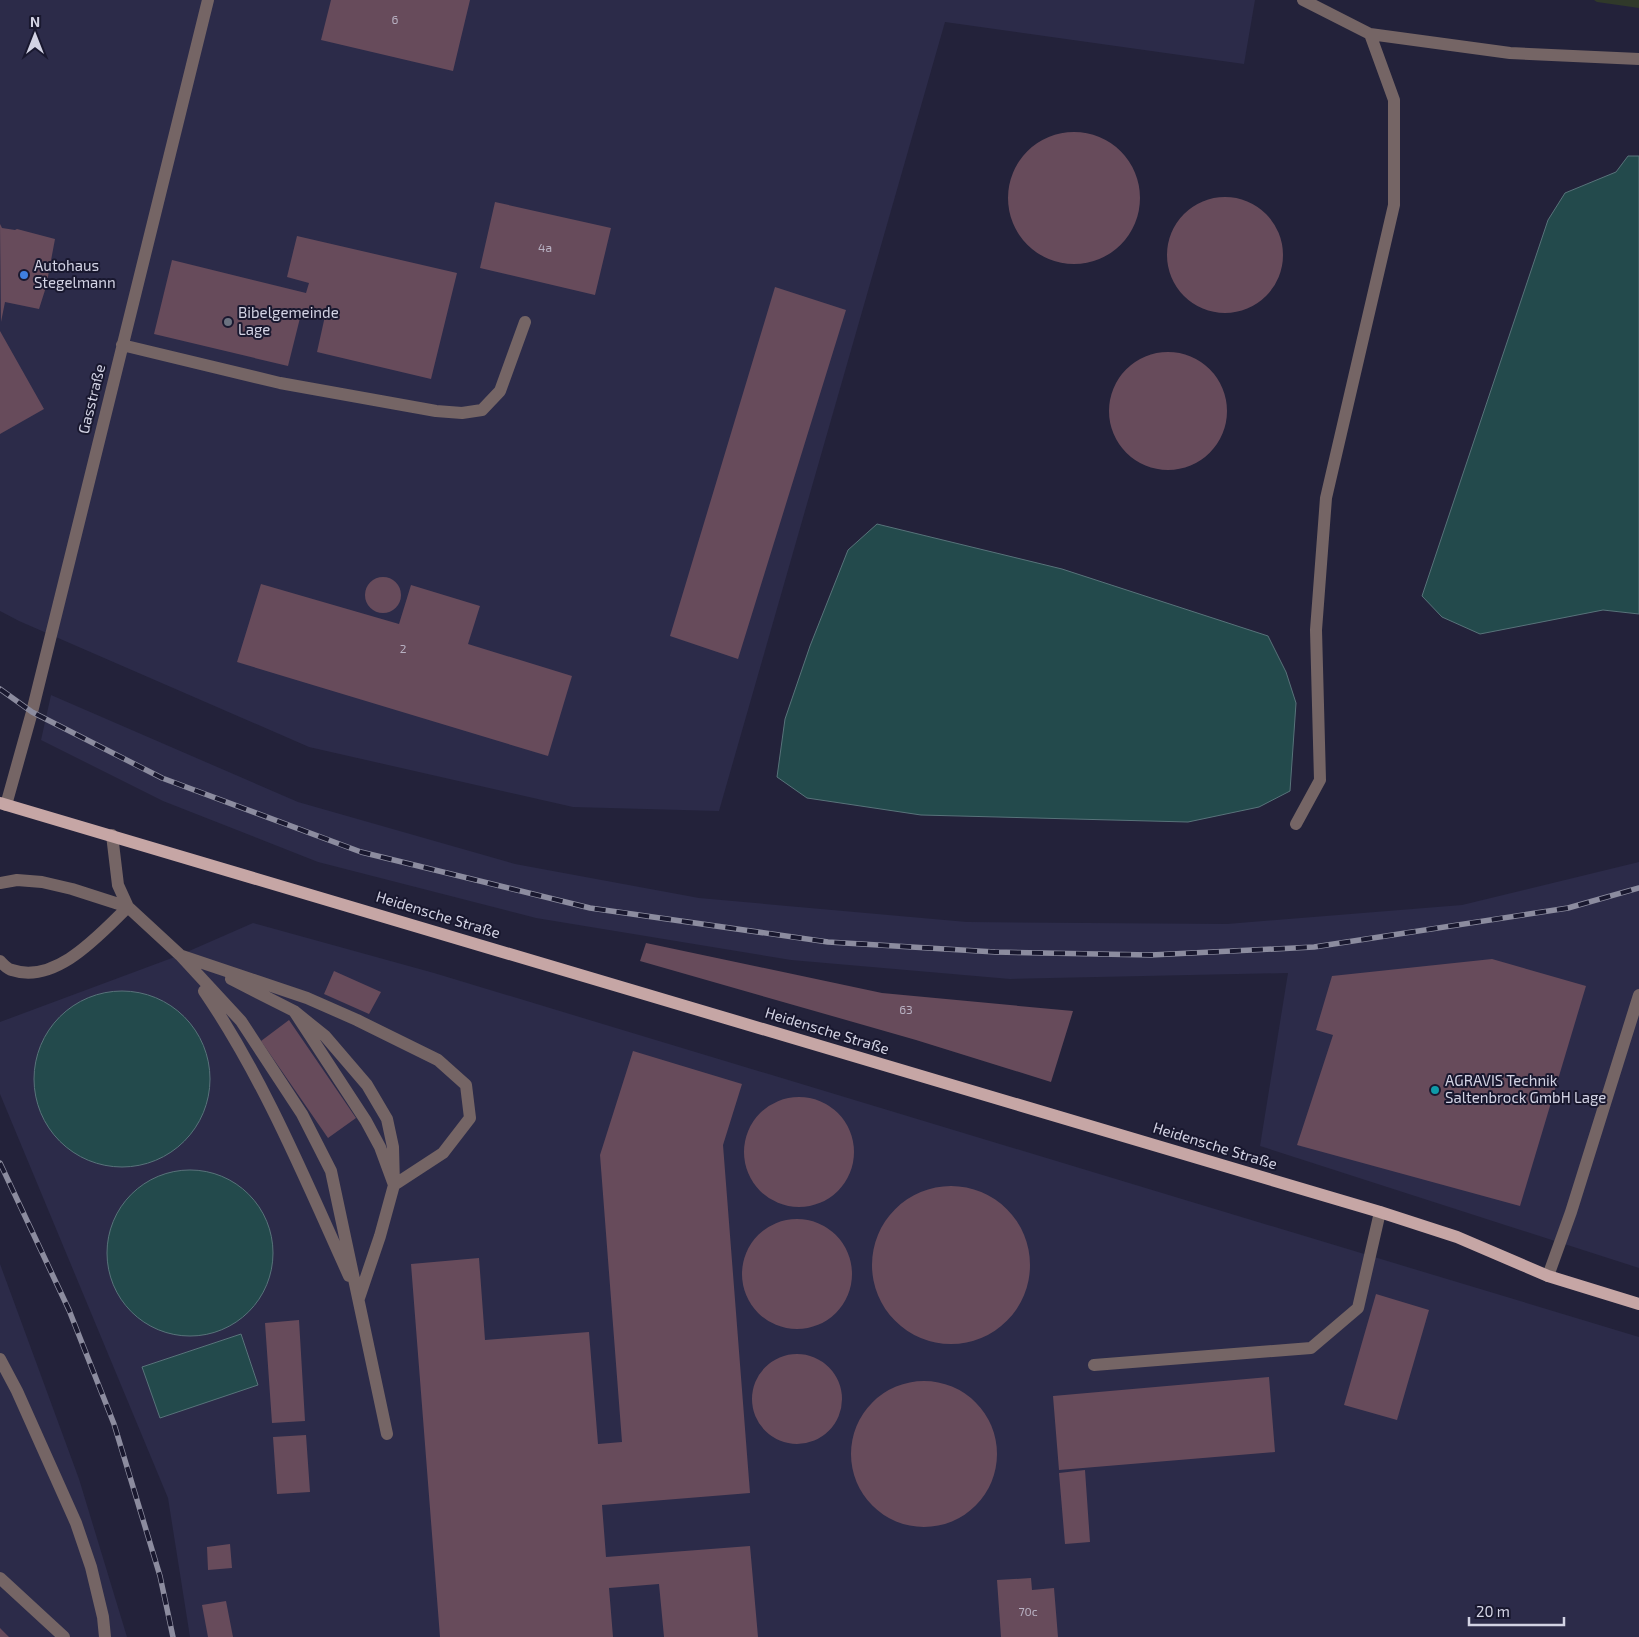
<svg xmlns="http://www.w3.org/2000/svg" width="1639" height="1637" viewBox="0 0 1639 1637" font-family="'Exo 2',sans-serif">
	<style>
		.built { fill: #2c2b49 }
		.green { fill: #30392a }
		.water { fill: #234a4c; stroke: #58737a }
		.building { fill: #674b5b }
		.lines { fill: none; stroke-linecap: round; stroke-linejoin: round }
		.minor { stroke: #756565; stroke-width: 12 }
		.major { stroke: #c6a6a5; stroke-width: 12 }
		.rail-casing { stroke: #8c8c9f; stroke-width: 5.5 }
		.rail { stroke: #19182f; stroke-width: 4; stroke-dasharray: 11; stroke-linecap: butt }
		.shop-dot { fill: #3f7fe0; stroke: #19182f; stroke-width: 2 }
		.worship-dot { fill: #6b7280; stroke: #19182f; stroke-width: 2 }
		.culture-dot { fill: #0f9aa8; stroke: #19182f; stroke-width: 2 }
		.labels { text-anchor: middle; stroke-width: 4; stroke-linejoin: round; paint-order: stroke }
		.number-label { font-size: 12px; fill: #b8b1c2 }
		.poi-label { font-size: 15px; fill: #d3d3e4; stroke: #19182f; text-anchor: start }
		.street-label { font-size: 15px; fill: #d3d3e4; stroke: #19182f }
	</style>
	<rect width="100%" height="100%" fill="#23223a"/>
	<!-- built -->
	<path class="built" d="M0,0H1255L1244,64L945,22L719,811L573,807L309,747L19,621L0,611Z
		M51,695L298,802L515,864L699,898L967,922L1227,924L1462,905L1639,862V1268L1260,1146L1288,973L1010,979L791,960L536,918L318,862L163,801L41,740Z
		M253,923L434,973L1639,1337V1637H190L168,1498L0,1094V1022L180,955Z
		M0,1264L79,1479L127,1637H0Z"/>
	<!-- green -->
	<path class="green" d="M1594,0H1639V8L1597,2Z"/>
	<!-- water -->
	<path class="water" d="M1628,156H1639V614L1603,610L1480,634L1442,617L1422,596L1548,220L1565,193L1616,172Z
		M877,524L1062,569L1268,636L1286,672L1296,703L1290,791L1259,807L1188,822L921,815L807,798L777,777L785,719L810,646L848,550Z
		M34 1079a88 88 0 1 1 176 0a88 88 0 1 1-176 0Z
		M107 1253a83 83 0 1 1 166 0a83 83 0 1 1-166 0Z
		M241,1334L258,1385L160,1418L142,1367Z"/>
	<!-- building -->
	<path class="building" d="M331,0H470L453,71L321,40Z
		M1008 198a66 66 0 1 1 132 0a66 66 0 1 1-132 0Z
		M1167 255a58 58 0 1 1 116 0a58 58 0 1 1-116 0Z
		M495,202L611,228L595,295L480,268Z
		M0,224L2,228L15,230L17,229L55,239L46,287L39,309L5,302L1,322Z
		M297,236L457,273L431,379L317,352L325,316L302,310L288,366L154,334L172,260L306,293L309,283L287,277Z
		M775,287L846,310L738,659L670,636Z
		M0,331L44,409L0,434Z
		M1109 411a59 59 0 1 1 118 0a59 59 0 1 1-118 0Z
		M365 595a18 18 0 1 1 36 0a18 18 0 1 1-36 0Z
		M261,584L399,624L411,585L480,606L468,644L572,676L548,756L237,662Z
		M646,943L882,993L1073,1011L1051,1082L916,1040L640,961Z
		M1492,959L1586,986L1520,1206L1297,1145L1333,1035L1316,1030L1332,976Z
		M334,971L381,992L369,1014L324,994Z
		M289,1020L356,1118L328,1138L261,1041Z
		M633,1051L742,1084L723,1145L750,1493L602,1505L606,1557L750,1546L758,1637H664L659,1584L609,1588L613,1637H440L411,1264L479,1258L485,1340L589,1332L598,1444L622,1442L600,1155Z
		M744 1152a55 55 0 1 1 110 0a55 55 0 1 1-110 0Z
		M872 1265a79 79 0 1 1 158 0a79 79 0 1 1-158 0Z
		M742 1274a55 55 0 1 1 110 0a55 55 0 1 1-110 0Z
		M1376,1294L1429,1310L1397,1420L1344,1405Z
		M299,1320L305,1421L272,1423L265,1323Z
		M752 1399a45 45 0 1 1 90 0a45 45 0 1 1-90 0Z
		M1269,1377L1275,1452L1059,1470L1053,1396Z
		M851 1454a73 73 0 1 1 146 0a73 73 0 1 1-146 0Z
		M306,1435L310,1492L277,1494L273,1437Z
		M1085,1470L1090,1542L1065,1544L1059,1473Z
		M230,1544L232,1568L208,1570L207,1547Z
		M1031,1578L1032,1590L1054,1588L1058,1637H1001L997,1580Z
		M226,1601L233,1637H208L202,1605Z
		M0,1628L9,1637H0Z"/>
	<g class="lines">
		<!-- minor -->
		<path class="minor" d="M1303,0L1370,34L1510,53L1639,59
			M122,345L280,383L436,411L462,413L482,410L500,391L525,322
			M6,805L32,712L208,0
			M1296,824L1320,780L1316,630L1326,498L1394,205V100L1370,34
			M112,835L118,885L128,907L180,955L241,1021L302,1114L331,1171L387,1434
			M0,883L17,880L42,882L72,889L128,907C100,934 56,985 12,970C7,969 3,964 0,961
			M182,956L307,998L357,1020L438,1060L466,1085L470,1118L443,1153L394,1185L380,1147L366,1121L294,1011
			M231,979L294,1011L325,1036L367,1085L387,1119L393,1147L394,1185L380,1236L359,1298
			M204,991C264,1079 305,1179 349,1276
			M1548,1276L1571,1212L1639,995
			M0,1359L17,1391L76,1523L91,1567L103,1617L105,1637
			M1094,1365L1311,1348L1358,1308L1380,1212
			M0,1578L64,1637"/>
		<!-- major -->
		<path class="major" d="M0,803L1380,1212L1457,1237L1548,1276L1639,1304"/>
		<!-- rail casing -->
		<g class="rail-casing">
			<path id="rail" d="M0,689L32,712L162,778L361,852L590,908L828,942L995,952L1151,955L1314,947L1568,908L1639,888
				M0,1163L69,1310L114,1424L160,1576L173,1637"/>
		</g>
		<!-- rail -->
		<use href="#rail" class="rail"/>
	</g>
	<!-- markers -->
	<circle class="shop-dot" cx="24" cy="275" r="5"/>
	<circle class="worship-dot" cx="228" cy="322" r="5"/>
	<circle class="culture-dot" cx="1435" cy="1090" r="5"/>
	<g class="labels">
		<!-- number labels -->
		<g class="number-label">
			<text x="395" y="24">6</text>
			<text x="545" y="252">4a</text>
			<text x="403" y="653">2</text>
			<text x="906" y="1014">63</text>
			<text x="1028" y="1616">70c</text>
		</g>
		<!-- poi labels -->
		<g class="poi-label">
			<text x="34" y="271">Autohaus<tspan x="34" dy="17">Stegelmann</tspan></text>
			<text x="238" y="318">Bibelgemeinde<tspan x="238" dy="17">Lage</tspan></text>
			<text x="1445" y="1086">AGRAVIS Technik<tspan x="1445" dy="17">Saltenbrock GmbH Lage</tspan></text>
		</g>
		<!-- street labels -->
		<g class="street-label">
			<text transform="translate(92 399) rotate(-76)" y="5">Gasstraße</text>
			<text transform="translate(438 915) rotate(17)" y="5">Heidensche Straße</text>
			<text transform="translate(827 1031) rotate(17)" y="5">Heidensche Straße</text>
			<text transform="translate(1215 1146) rotate(17)" y="5">Heidensche Straße</text>
		</g>
	</g>
	<!-- north arrow -->
	<g transform="translate(35 35)" stroke="#19182f" stroke-width="4" paint-order="stroke">
	<path d="M0-4L9 19L0 12L-9 19Z" fill="#d3d3e4"/>
	<text y="-8" font-size="14" font-weight="bold" text-anchor="middle" fill="#d3d3e4">N</text>
	</g>
	<!-- scale -->
	<path d="M1469 1617v8h95v-8" fill="none" stroke="#d3d3e4" stroke-width="2.5"/>
	<text x="1476" y="1617" font-size="15" fill="#d3d3e4" stroke="#19182f" stroke-width="4" paint-order="stroke">20 m</text>
</svg>
